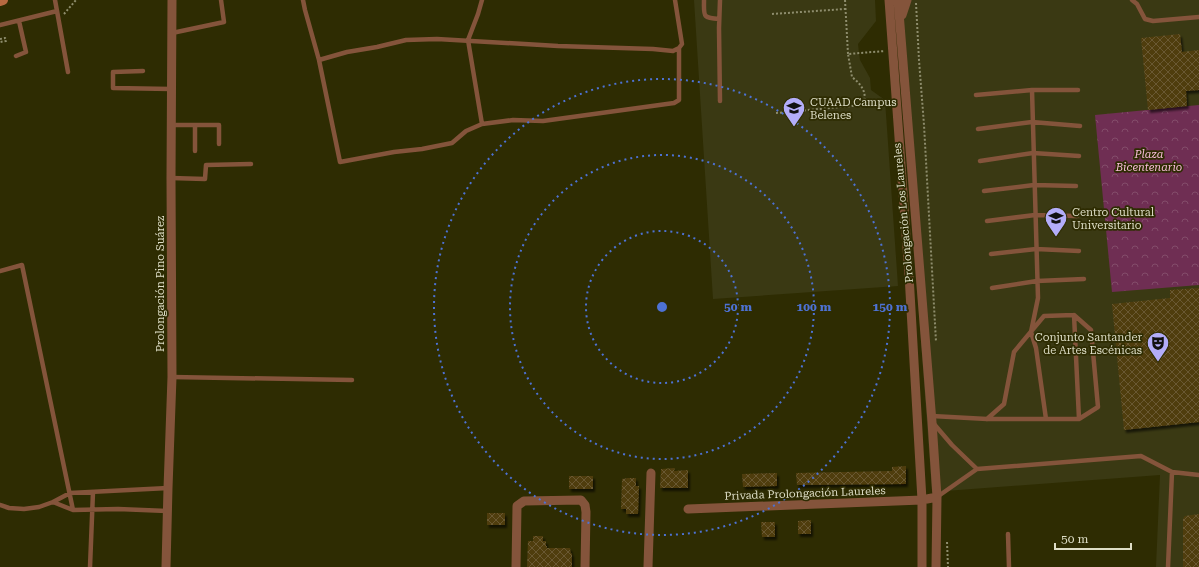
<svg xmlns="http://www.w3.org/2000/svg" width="1199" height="567" viewBox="0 0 1199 567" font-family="'Roboto Serif',serif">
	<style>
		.built { fill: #3a3913 }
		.park { fill: url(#park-crowns) }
		.building { fill: url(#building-cross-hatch); filter: url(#shadow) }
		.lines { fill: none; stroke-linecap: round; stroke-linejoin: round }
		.path { stroke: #8e8d6d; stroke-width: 2; stroke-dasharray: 2 2; stroke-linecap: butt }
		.service { stroke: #84543b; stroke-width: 4.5 }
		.minor { stroke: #84543b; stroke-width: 9 }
		.secondary { stroke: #b66941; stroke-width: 10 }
		.ring { fill: none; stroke: #4d72d4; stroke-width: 2; stroke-dasharray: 2 4 }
		.labels { text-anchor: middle; stroke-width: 3.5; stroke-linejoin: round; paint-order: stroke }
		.poi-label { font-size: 11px; fill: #dedec7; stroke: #2e2c02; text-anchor: start }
		.park-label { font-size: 11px; font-style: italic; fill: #f8bcda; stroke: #2e2c02 }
		.street-label { font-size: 11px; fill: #dedec7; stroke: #2e2c02 }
		.centre { fill: #4d72d4; stroke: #2e2c02; stroke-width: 2 }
		.ring-label { font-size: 12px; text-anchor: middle; font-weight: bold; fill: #4d72d4; stroke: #2e2c02; stroke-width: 3.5; stroke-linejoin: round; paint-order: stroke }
	</style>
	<defs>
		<pattern id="park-crowns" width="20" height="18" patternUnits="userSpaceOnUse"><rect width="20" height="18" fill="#6f2e53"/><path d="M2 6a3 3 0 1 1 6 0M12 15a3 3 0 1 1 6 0" fill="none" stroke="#834c6a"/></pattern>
		<pattern id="building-cross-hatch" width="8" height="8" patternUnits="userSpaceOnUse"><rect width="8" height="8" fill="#503e10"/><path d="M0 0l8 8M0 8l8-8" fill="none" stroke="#695931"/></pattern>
		<filter id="shadow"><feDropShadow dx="2" dy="3" stdDeviation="1" flood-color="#0009"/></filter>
	</defs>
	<rect width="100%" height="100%" fill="#2e2c02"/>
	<!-- built -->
	<path class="built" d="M694,0H875L876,21L858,44L859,53L860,60L870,78L871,90L885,100L898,286L713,299Z
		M896,0H1199V567H1156L1160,475L932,492Z"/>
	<!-- park -->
	<path class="park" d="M1199,105V285L1112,292L1095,115Z"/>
	<!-- building -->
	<path class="building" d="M1180,34L1182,52L1199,50V90L1186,91L1187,106L1148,110L1141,38Z
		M1199,288V422L1124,430L1112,304L1170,298V290Z
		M906,466V484L797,485L796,473L892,471V467Z
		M675,468L674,471L688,470V488H660L661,469Z
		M777,473V486L743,487L742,474Z
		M569,476H593V489H569Z
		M628,478H636V486H639L638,514H626V509H621L622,479Z
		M487,513H505V525H487Z
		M1199,514V567H1183V519L1185,516Z
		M811,520V534H798V521Z
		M761,522H775V537H762Z
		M533,536H543V541H546V546H547V548H570L571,554L572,553V567H527L528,541H533Z"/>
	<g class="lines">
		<!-- path -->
		<path class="path" d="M845,0L848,54
			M916,3L919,60L924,125L936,342
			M64,14L76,0
			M772,14L845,9
			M0,39L5,38L6,39V41L0,42
			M776,113L862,105C869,94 861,84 852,77L848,54L885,51
			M947,542L948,567"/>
		<!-- service -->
		<path class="service" d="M303,0L305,10L319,60L347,52L377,47L406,40L437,39L558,46L653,49L673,51L679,48L682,44L675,0
			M482,0L478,14L468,40L482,124
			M704,0C704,16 702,18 719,19
			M720,0L719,28L720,101
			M1132,0L1137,4L1145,19L1153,21L1199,17
			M57,11L68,72
			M0,25L57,11L55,0
			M172,33L224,22L221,0
			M16,56L26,52L19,21
			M319,60L340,162L394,152L422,149L452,143L466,131L482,124L513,120L543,121L674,103L679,100V48
			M143,71L113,72V88L171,89
			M1032,90L1038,298L1031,332L1036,348L1046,419
			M976,95L1032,90H1078
			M171,125H219V144
			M195,125V151
			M978,129L1032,122L1080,126
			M980,161L1033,153L1079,156
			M171,178L205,179L206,165L251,164
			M984,191L1034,185L1076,186
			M987,221L1035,215L1077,216
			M991,254L1036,249L1079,251
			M0,271L22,265L73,510
			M992,288L1037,281L1084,279
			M172,377L352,380
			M932,416L987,419H1079L1074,315
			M987,419L1004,404L1014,352L1044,316L1074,315L1091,330L1098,407L1079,419
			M934,424L952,445L977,469
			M1172,472L1199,475
			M937,497L977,469L1141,456L1172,472L1168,567
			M53,502L73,510L118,509L167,511
			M0,505L9,508L24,509L39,507L53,502L70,493L168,488
			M1008,534L1009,567
			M90,567L93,492"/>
		<!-- minor -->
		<path class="minor" d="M889,0L909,275L922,500V567
			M898,0L932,422L937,497L936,567
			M902,15L907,0
			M688,509L922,500L937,497
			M166,567L168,488L172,377L171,178L172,0
			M516,567L517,506L524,501L581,500L585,505L586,512L585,567
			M648,567L651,473"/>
		<!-- secondary -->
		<path class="secondary" d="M0,1L3,0"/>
	</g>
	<!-- distance rings -->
	<g class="ring">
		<circle cx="662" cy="307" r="76"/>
		<circle cx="662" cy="307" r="152"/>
		<circle cx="662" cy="307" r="228"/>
	</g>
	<!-- icons -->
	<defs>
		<g id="university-pin" transform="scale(1.15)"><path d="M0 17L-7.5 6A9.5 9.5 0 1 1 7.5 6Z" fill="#b3adf9" stroke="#2e2c02"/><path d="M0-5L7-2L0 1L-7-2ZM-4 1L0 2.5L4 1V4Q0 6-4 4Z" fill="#111"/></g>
		<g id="theatre-pin" transform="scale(1.15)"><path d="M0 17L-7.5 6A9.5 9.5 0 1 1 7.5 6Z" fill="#b3adf9" stroke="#2e2c02"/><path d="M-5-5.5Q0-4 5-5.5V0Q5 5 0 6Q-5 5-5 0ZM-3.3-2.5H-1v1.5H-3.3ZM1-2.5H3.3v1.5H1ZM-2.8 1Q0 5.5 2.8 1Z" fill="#111"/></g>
	</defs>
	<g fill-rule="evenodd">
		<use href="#university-pin" x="794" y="108"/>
		<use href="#university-pin" x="1056" y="218"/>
		<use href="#theatre-pin" x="1158" y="343"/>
	</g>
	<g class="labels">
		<!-- poi labels -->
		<g class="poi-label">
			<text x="810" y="106">CUAAD Campus<tspan x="810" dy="13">Belenes</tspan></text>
			<text x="1072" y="216">Centro Cultural<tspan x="1072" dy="13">Universitario</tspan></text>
			<text x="1142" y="341" text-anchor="end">Conjunto Santander<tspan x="1142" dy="13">de Artes Escénicas</tspan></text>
		</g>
		<!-- park labels -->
		<g class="park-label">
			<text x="1149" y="158">Plaza<tspan x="1149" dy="13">Bicentenario</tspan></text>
		</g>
		<!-- street labels -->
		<g class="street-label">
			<text transform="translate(903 213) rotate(-95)" y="4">Prolongación Los Laureles</text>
			<text transform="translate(160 284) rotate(-90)" y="4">Prolongación Pino Suárez</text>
			<text transform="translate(805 493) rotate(-2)" y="4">Privada Prolongación Laureles</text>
		</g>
	</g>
	<circle cx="662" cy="307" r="6" class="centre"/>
	<g class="ring-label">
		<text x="738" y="311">50 m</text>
		<text x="814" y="311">100 m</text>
		<text x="890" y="311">150 m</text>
	</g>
	<!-- scale -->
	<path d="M1055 543v6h76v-6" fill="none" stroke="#dedec7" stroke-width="2"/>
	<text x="1061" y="543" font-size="12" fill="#dedec7" stroke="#2e2c02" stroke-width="3" paint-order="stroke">50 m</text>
</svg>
